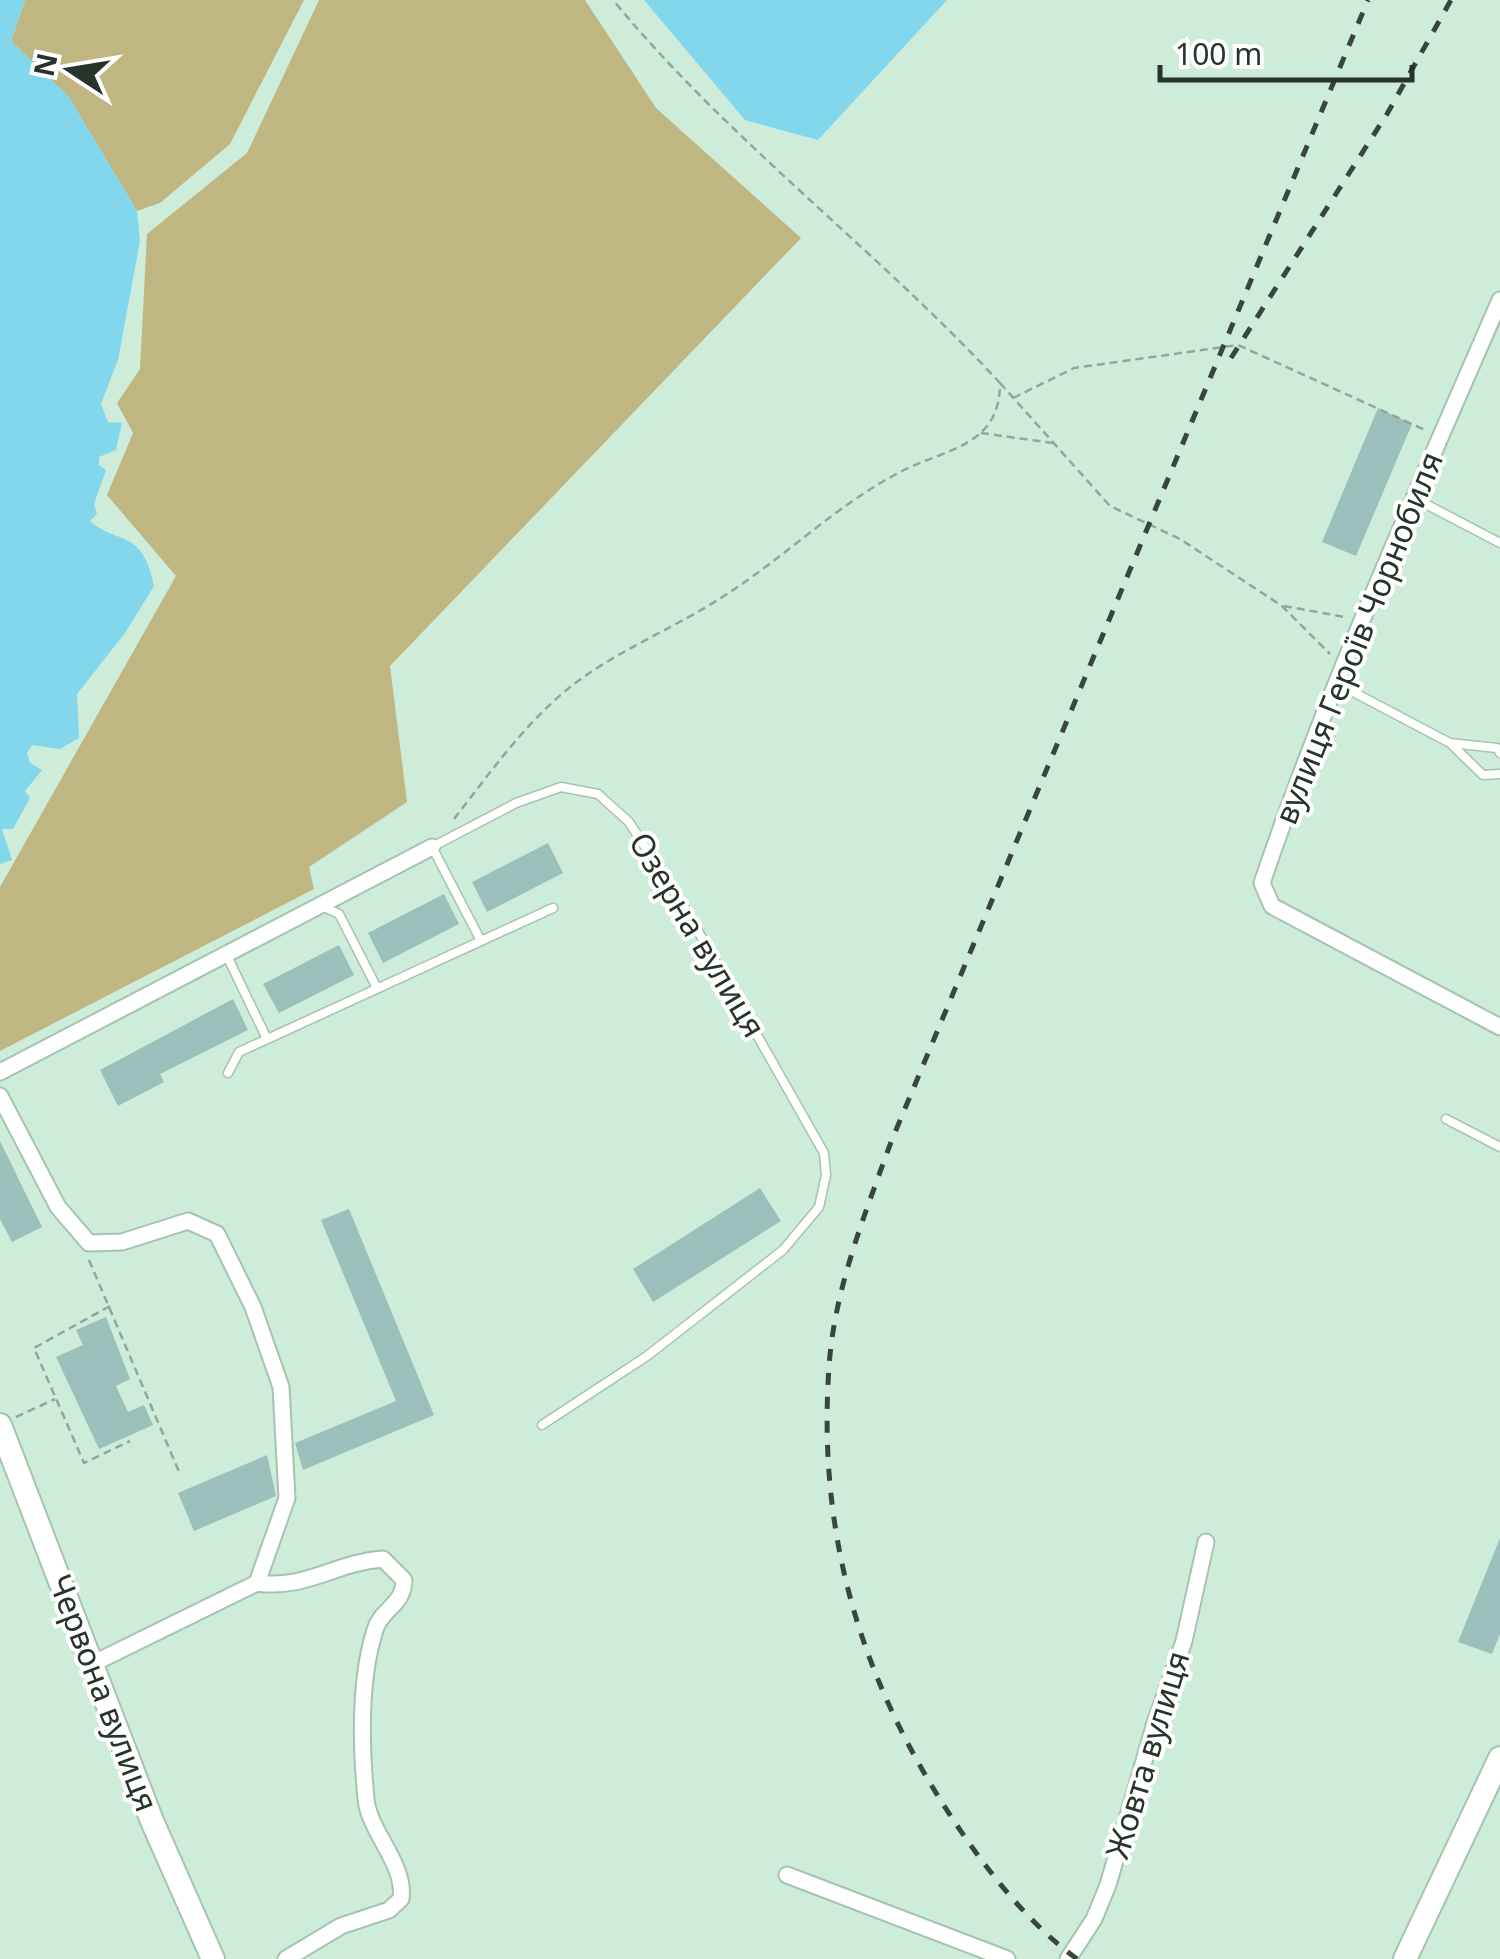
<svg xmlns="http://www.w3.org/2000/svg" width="1500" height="1959" viewBox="0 0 1500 1959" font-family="'Noto Sans',sans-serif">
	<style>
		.green { fill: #bfb682 }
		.water { fill: #83d7ed }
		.building { fill: #9bc0bc }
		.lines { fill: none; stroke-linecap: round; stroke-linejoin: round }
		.service-casing { stroke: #a6c3b1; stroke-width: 11 }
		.minor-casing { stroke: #a6c3b1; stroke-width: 19 }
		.secondary-casing { stroke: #a6c3b1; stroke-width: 26 }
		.path { stroke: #90a799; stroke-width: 2.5; stroke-dasharray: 8 5; stroke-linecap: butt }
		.service { stroke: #fff; stroke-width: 8 }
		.minor { stroke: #fff; stroke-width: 15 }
		.secondary { stroke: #fff; stroke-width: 22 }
		.rail { stroke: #38463d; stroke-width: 5; stroke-dasharray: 12 12; stroke-linecap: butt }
		.labels { text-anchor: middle; stroke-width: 8; stroke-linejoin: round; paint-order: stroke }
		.street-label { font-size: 32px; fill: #27332b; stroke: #fff }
	</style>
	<rect width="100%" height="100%" fill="#ceecda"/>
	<!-- green -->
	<path class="green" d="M25,0H304L230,144L160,203L137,211L68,96L11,41Z
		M319,0H585L656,108L801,238L390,666L407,802L309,867L314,889L0,1051V887L176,576L107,495L133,433L117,403L140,369L147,234L247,153Z"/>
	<!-- water -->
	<path class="water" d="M0,0H25L11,41L68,96L137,211L140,241L118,360L101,404L108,422L122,423L116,450L99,457V465L106,470L94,504L97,514L90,521C117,545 143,528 154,586L125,633L77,694L79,738L60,749L32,745L27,753L30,763L42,770L25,791L30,798L13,829H2L12,860L0,864Z
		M644,0H947L818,140L745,120Z"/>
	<!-- building -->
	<path class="building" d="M1378,408L1412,424L1356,556L1322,542Z
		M548,843L563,873L487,912L472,882Z
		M444,894L459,924L383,963L368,933Z
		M339,945L354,975L279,1013L263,984Z
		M233,999L248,1030L160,1074L164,1082L118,1106L100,1070Z
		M0,1141L42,1227L12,1242L0,1219Z
		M760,1188L781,1221L653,1302L633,1269Z
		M349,1209L434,1415L303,1470L295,1443L396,1401L321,1220Z
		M106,1317L130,1379L116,1386L128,1412L144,1405L153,1425L99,1449L56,1357L83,1345L76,1330Z
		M267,1455L276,1496L194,1531L178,1493Z
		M1500,1538V1634L1492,1654L1458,1642Z"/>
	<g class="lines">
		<!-- service casing -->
		<g class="service-casing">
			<path id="service" d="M1416,499L1500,543
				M1338,684L1450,743L1483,775L1500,774
				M1450,743L1497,748L1500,753
				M324,907L339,914L377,988
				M481,941L432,847L516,803L561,787L598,794L629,822L686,910L824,1153L826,1175L819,1207L783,1250L647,1356L542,1425
				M226,954L267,1039
				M228,1073L239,1052L553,908
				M1446,1119L1500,1147"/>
		</g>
		<!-- minor casing -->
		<g class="minor-casing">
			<path id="minor" d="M1500,300C1417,492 1329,685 1262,883L1272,906L1500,1027
				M0,1072L432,847
				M0,1096L58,1207L89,1243L122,1242L188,1221L217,1234L253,1307L281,1387L287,1498L257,1583L92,1664
				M257,1583C306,1590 336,1562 383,1559L404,1580C404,1605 381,1609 375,1630C359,1680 361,1747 366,1799C369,1832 406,1864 401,1899L389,1910L341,1926L286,1959
				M787,1875L1007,1959
				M1068,1959L1094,1919L1108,1885L1155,1723L1184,1641L1206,1542"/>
		</g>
		<!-- secondary casing -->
		<g class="secondary-casing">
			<path id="secondary" d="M0,1425L152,1821L213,1959
				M1405,1959L1500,1758"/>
		</g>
		<!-- path -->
		<path class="path" d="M1000,383L1110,506L1180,539L1282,606L1330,654
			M1013,398L1074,368L1238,345L1425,430
			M981,433L1053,443
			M1284,606L1345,617
			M454,819C494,768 533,711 588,674C632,644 682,624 727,594C786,556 839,503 902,471C948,448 1000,446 1000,383C876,249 728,140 613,0
			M89,1260L180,1474
			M110,1306L34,1348L84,1463L130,1441
			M16,1417L55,1399"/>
		<!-- service -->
		<use href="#service" class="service"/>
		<!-- minor -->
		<use href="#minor" class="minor"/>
		<!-- secondary -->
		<use href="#secondary" class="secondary"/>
		<!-- rail -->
		<path class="rail" d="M1231,358L1387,114L1451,0
			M1077,1959C1029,1924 989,1873 956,1824C862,1684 817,1537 829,1367C834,1290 865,1214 891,1142L1368,0"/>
	</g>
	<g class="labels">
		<!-- street labels -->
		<g class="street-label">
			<text transform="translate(1359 638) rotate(-68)" y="11">вулиця Героїв Чорнобиля</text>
			<text transform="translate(697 935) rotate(59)" y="11">Озерна вулиця</text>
			<text transform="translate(103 1693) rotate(69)" y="11">Червона вулиця</text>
			<text transform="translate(1148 1755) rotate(-73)" y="11">Жовта вулиця</text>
		</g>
	</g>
	<!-- north arrow -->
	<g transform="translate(70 70) rotate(282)" stroke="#ffffff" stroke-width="8" paint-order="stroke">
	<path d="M0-8L18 38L0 25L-18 38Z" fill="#27332b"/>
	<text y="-15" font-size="28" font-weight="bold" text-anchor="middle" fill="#27332b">N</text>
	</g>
	<!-- scale -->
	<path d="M1160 65v15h252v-15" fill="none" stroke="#27332b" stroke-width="5"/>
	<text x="1175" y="65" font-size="30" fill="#27332b" stroke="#ffffff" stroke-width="8" paint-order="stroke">100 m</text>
</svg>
